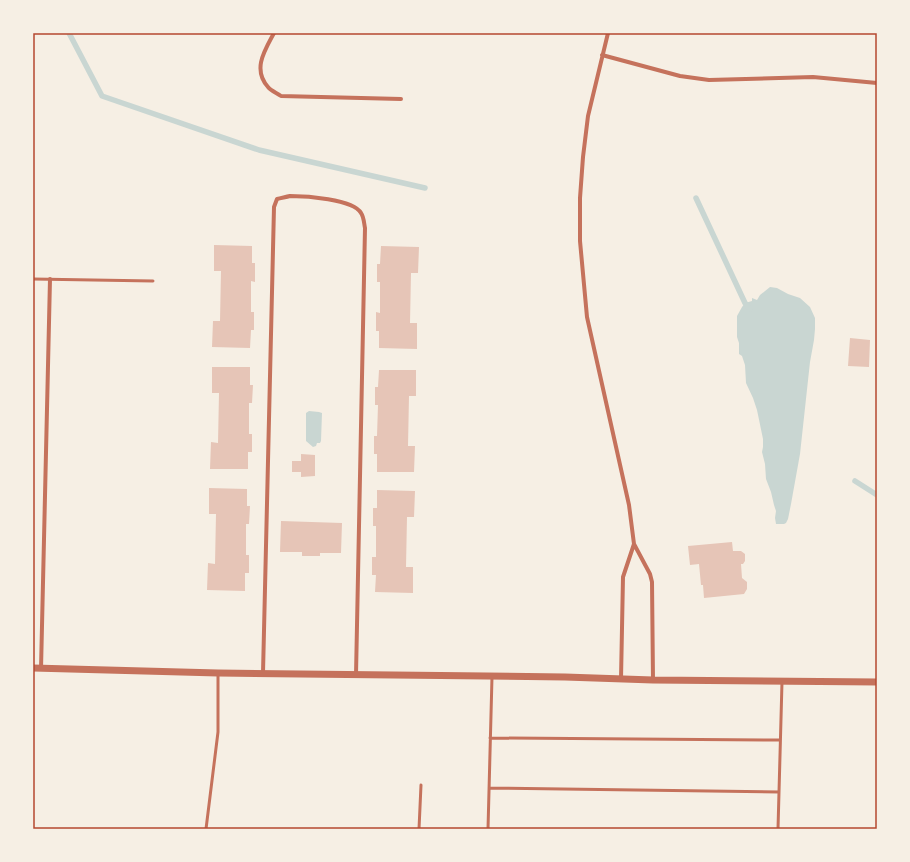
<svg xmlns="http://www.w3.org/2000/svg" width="910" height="862" viewBox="0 0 910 862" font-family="Merriweather,serif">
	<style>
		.water { fill: #c9d6d2 }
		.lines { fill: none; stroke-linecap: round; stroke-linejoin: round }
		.stream { stroke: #c9d6d2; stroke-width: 5.5 }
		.building { fill: #e6c5b7 }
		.service { stroke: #c5725c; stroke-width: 3 }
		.minor { stroke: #c5725c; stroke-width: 4 }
		.tertiary { stroke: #c5725c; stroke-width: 7 }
		.neatline { fill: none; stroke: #b5482f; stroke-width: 1.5 }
	</style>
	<rect width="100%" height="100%" fill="#f6efe4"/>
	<!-- water -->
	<path class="water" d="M770,287L777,288L788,294L800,298L810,307L815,318V329L814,340L810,362L800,454L791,504L788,519L786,523L784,524H776L775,518L776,511L774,505L771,492L766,479L765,464L762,452L763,447V439L757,410L753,398L746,383L745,365L742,356L739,354V343L737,337V316L742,307L745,303L752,301V298L757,300L760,295Z
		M309,411L319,412L322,413L321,441L320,443H317L316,446L313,447L306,441V413Z"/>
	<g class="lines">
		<!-- stream -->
		<path class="stream" d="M69,33L102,96L259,150L425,188
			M696,198L745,303L750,309
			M855,481L877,495"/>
	</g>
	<!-- building -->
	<path class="building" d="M214,245L252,246V263H255V282L251,281V312H254V330H251L250,348L212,347L213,321H220L221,271H214Z
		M381,246L419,247L418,273H411L410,323H417V349L379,348V331H376V312L380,313V282H377V264H380Z
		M850,338L870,340L869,367L848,366Z
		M212,367H250V385H253L252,403H249V434H252V452H248V469H210L211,442L218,443L219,393H212Z
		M379,370H416V396H409L408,446H415L414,472H377V454H374V436H377L378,405H375V387H378Z
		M301,454L315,455V476L301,477V472H292V461H301Z
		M209,488L247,489V506H250L249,524H246V555H249V573H245V591L207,590L208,563L215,564L216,514H209Z
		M377,490L415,491L414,517H407L406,567H413V593L375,592L376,575H372V557H376V526H373V508H377Z
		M281,521L342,523L341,553H320V556H302V552H280Z
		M732,542L733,551H741L745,554V561L743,564H741L742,578L747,582V589L744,594L704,598L703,585H701L699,564L690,565L688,546Z"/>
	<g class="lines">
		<!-- service -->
		<path class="service" d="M33,279L153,281
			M490,738L780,740
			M489,788L779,792
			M206,829L218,732V673
			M419,829L421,785
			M488,829L492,677
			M778,829L782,682"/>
		<!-- minor -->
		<path class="minor" d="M274,33C265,50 252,69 268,87C271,91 277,93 281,96L401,99
			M608,33L588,116L583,157L580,198V241L587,317L629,505L634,544
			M602,55L680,76L709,80L813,77L877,83
			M41,669L50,279
			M263,673L274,207L277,199C281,198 286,197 290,196C305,196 353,199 361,213C364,217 364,224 365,228L356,675
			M621,679L623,577L634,544L650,574L652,582L653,680"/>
		<!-- tertiary -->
		<path class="tertiary" d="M33,668L218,673L565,677L653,680L877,682"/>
	</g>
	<!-- border -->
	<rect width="910" height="862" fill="none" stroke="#f6efe4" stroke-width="68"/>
	<rect x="34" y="34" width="842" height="794" class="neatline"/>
</svg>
